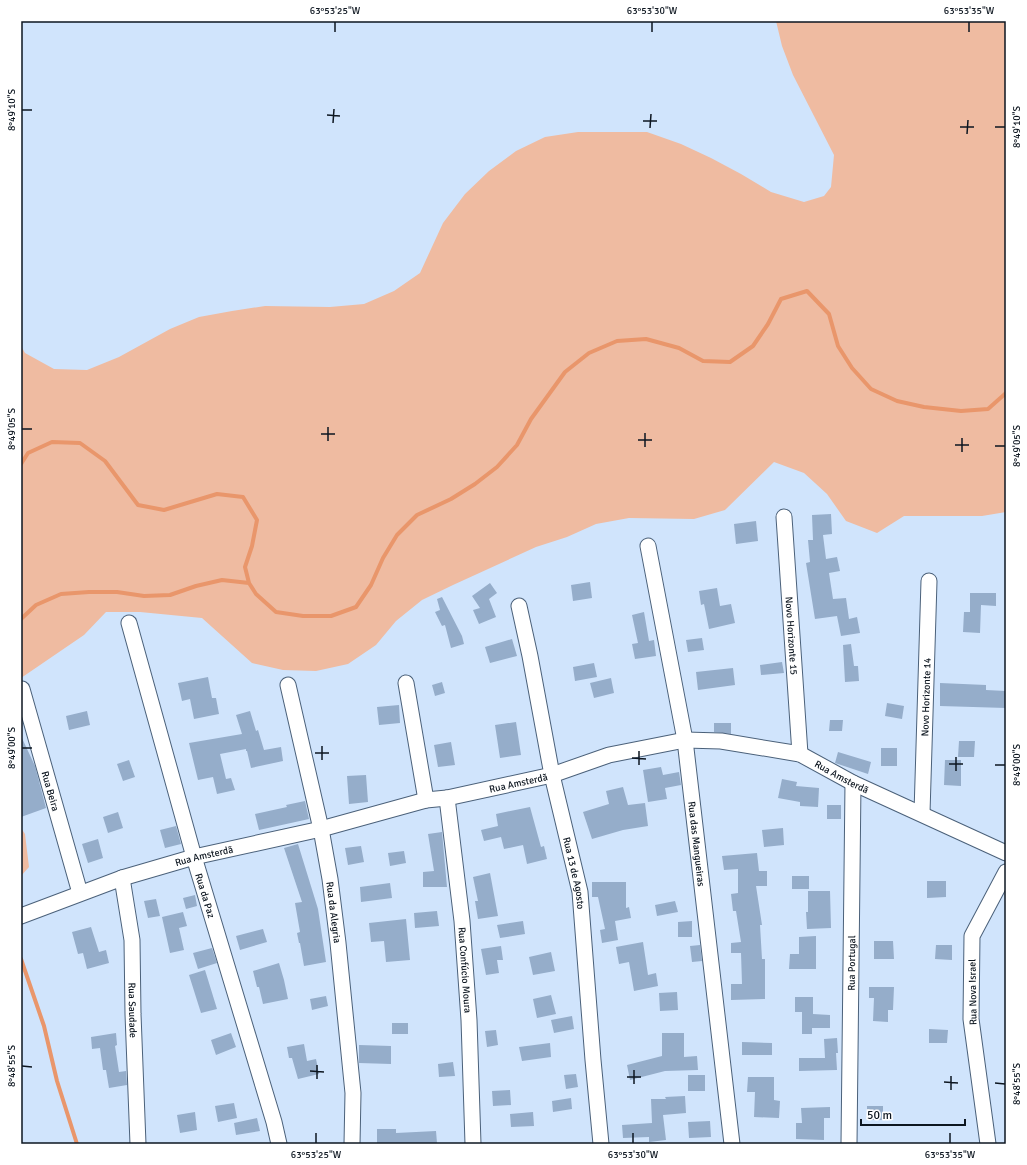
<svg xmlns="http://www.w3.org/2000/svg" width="1027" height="1165" viewBox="0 0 1027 1165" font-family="Signika,sans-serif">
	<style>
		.green { fill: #efbba1 }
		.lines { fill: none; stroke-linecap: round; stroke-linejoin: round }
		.stream { stroke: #e9966b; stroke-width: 4 }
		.building { fill: #95adca }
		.street-casing { stroke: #4b617a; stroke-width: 17 }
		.street { stroke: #fff; stroke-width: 15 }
		.ticks { fill: none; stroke: #0d1620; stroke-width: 1.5 }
		.labels { text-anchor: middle; stroke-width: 3.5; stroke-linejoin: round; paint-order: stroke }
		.street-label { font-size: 10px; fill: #0d1620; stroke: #fff }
		.neatline { fill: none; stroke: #0d1620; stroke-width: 1.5 }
		.ticks-label { font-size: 10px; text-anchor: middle; fill: #0d1620 }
	</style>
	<rect width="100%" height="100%" fill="#d0e4fc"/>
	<!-- green -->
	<path class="green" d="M776,21H1006V512L982,516H904L877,533L846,521L827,494L804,473L774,462L725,510L694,519L629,518L596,524L567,537L536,547L453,585L422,600L396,621L376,645L348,664L316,671L283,670L252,663L202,618L140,612H106L84,635L21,678V346L25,353L54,369L87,370L119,357L170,329L199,317L232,311L265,306L330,307L364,304L394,291L420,273L443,223L465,194L489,171L516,151L545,137L578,132H647L681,144L711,158L741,174L771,192L804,202L824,196L831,187L834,155L793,75L782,46Z
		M21,828L25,834L29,867L21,876Z"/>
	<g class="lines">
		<!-- stream -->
		<path class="stream" d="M21,464L28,453L52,442L80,443L105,461L138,505L164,510L217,494L243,497L257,520L252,546L245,567L249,583L256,594L276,612L303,616H331L356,607L371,585L383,558L397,535L417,515L451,499L475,484L497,467L517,445L531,419L565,372L589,353L617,341L646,339L679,348L703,361L730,362L753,346L768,324L781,299L807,291L829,314L838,346L852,368L871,389L897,401L924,407L961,411L988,409L1006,393
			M21,619L36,605L61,594L89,592H117L144,596L170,595L196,586L222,580L249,583
			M21,959L44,1026L57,1081L77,1144"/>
	</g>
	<!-- building -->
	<path class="building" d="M831,514L832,534L823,535L826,559L837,557L840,571L829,573L833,599L846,598L849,619L857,617L860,633L841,636L837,616L815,619L806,563L810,562L808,540H813L812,515Z
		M756,521L758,541L736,544L734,524Z
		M590,582L592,598L573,601L571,585Z
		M490,583L497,593L489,599L496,617L479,624L473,610L480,608L472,596Z
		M717,588L720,606L731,604L735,623L709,629L704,604L701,605L699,591Z
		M970,593H996V606L981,605L980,633L963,632L964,612H970Z
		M442,597L462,636L464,644L451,648L445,625L442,626L435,612L440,610L437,599Z
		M644,612L649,641L654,640L656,656L635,659L632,644L638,643L632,615Z
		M702,638L704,650L688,652L686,640Z
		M512,639L517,656L490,663L485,647Z
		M851,644L854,666H858L859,681L845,682L843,645Z
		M782,662L784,673L761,675L760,665Z
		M594,663L597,677L575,681L573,667Z
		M733,668L735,685L698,690L696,672Z
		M208,677L212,698H216L219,714L194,719L190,699L182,701L178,683Z
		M611,678L614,693L594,698L590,683Z
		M442,682L445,693L435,696L432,685Z
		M940,683L986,685V690L1006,691V708L940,706Z
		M887,703L904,706L902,719L885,716Z
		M399,705L400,723L379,725L377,707Z
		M87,711L90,725L69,730L66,716Z
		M250,711L256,731L258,730L264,750L281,747L283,761L251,768L247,751H246V749L220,754L226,779L231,778L235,790L217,794L213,777L198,780L189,743L242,734L236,715Z
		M830,720H843L842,731H829Z
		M516,722L521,755L500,758L495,725Z
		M714,723H731V734L714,732Z
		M21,736L35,766L46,808L21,817Z
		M959,741H975L974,757H958Z
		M451,742L455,765L438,767L434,745Z
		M881,748H897V766H881Z
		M838,752L871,762L868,774L835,763Z
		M129,760L135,777L123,781L117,764Z
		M945,760H961V786L944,785Z
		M661,767L663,775L679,772L681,785L665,788L667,799L648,802L643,770Z
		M366,775L368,802L349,804L347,776Z
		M782,779L797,782L796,786L819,788L818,807L800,806V802L778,798Z
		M623,787L628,805L645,803L648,826L623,830L592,839L583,812L609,804L606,791Z
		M305,801L309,819L259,830L255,814L287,807L286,805Z
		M827,805H841V819H827Z
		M530,807L541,847L544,846L547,859L527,864L523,845L504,849L501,837L484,841L481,830L498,826L496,814Z
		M118,812L123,828L108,833L103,817Z
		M176,826L181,844L165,848L160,830Z
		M783,828L784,845L764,847L762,830Z
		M442,832L447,887H423V872L434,871L428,834Z
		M98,839L103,858L88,863L82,844Z
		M298,844L318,909L326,962L304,966L300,943H299L297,933L300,932L295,903L302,902L284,848Z
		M361,846L364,862L348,865L345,848Z
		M404,851L406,863L390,866L388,853Z
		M757,853L759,871H767V886H756L762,925H760L762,959H765V999L731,1000V984H742L741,953H731V943L741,942L736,911H733L731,894L738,893V869L724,870L722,856Z
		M490,873L498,916L478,919L475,901H478L473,877Z
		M792,876H809V889H792Z
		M927,881H946V897L927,898Z
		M592,882H626V908L629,907L631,918L615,921L618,940L602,943L600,930L605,929L598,897H592Z
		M390,883L392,898L361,902L360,887Z
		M808,891H830L831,928L807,929L806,912H808Z
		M195,895L197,906L186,909L183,898Z
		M156,899L160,916L148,918L144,901Z
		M675,901L678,912L657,916L655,905Z
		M437,911L439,926L415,928L414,913Z
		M183,912L187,926L179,928L184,950L170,953L162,917Z
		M406,919L410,960L386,962L384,941L371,942L369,923Z
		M523,921L525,934L500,938L497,925Z
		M692,921V937H678V922Z
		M91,927L99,952L106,950L109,963L87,969L83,953L78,954L72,932Z
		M263,929L267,942L240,950L236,936Z
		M816,936V969H789L790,954H799V937Z
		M874,941H893L894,959H874Z
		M643,942L648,975L656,973L658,986L634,991L629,962L619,964L616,947Z
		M700,945L702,961L692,962L690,946Z
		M936,945H952V960L935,959Z
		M501,946L503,960H497L499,973L486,975L481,949Z
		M212,948L217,963L198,969L193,953Z
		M551,952L555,971L533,975L529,957Z
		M279,963L284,980L288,999L263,1004L259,987H257L253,971Z
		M205,970L217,1009L201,1013L189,975Z
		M869,987H894L893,1010H888V1022L873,1021L874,998H869Z
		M677,992L678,1010L660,1011L659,993Z
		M551,995L556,1014L537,1018L533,999Z
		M326,996L328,1006L312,1010L310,999Z
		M795,997H813V1014L830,1015V1028H812V1034H802V1012H795Z
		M572,1016L574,1029L554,1033L551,1020Z
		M392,1023H408V1034H392Z
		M929,1029L948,1030L947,1043H929Z
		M496,1030L498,1045L487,1047L485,1031Z
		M116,1033L117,1045L115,1046L119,1072L126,1071L127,1085L109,1088L106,1070H103L100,1048L92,1049L91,1037Z
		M231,1033L236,1047L216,1055L211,1040Z
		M662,1033H684V1057L697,1056L698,1070L665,1071L630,1080L627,1065L662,1056Z
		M837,1038L838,1053H836L837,1070L799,1071V1058H825L824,1039Z
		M742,1042L772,1043V1055H742Z
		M550,1043L551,1057L522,1061L519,1047Z
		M304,1044L307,1061L316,1059L319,1074L298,1079L292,1058H289L287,1047Z
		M359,1045L391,1046V1064L359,1063Z
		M453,1062L455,1076L439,1077L438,1064Z
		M576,1074L578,1087L566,1089L564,1075Z
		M688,1075H705V1091H688Z
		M748,1077H774V1100L780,1101L779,1118L754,1117L755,1092H747Z
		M510,1090L511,1105L493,1106L492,1091Z
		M685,1096L686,1113L663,1115L666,1140L649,1142V1137L623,1138L622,1125L652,1123L651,1099H666L665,1097Z
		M571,1098L572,1109L553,1112L552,1101Z
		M234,1103L237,1118L218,1122L215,1106Z
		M867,1106H883V1120H867Z
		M830,1107V1118H824V1140L796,1139V1123H802L801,1108Z
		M195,1112L197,1130L180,1133L177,1115Z
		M533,1112L534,1126L511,1127L510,1114Z
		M257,1118L260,1131L236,1135L234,1123Z
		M710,1121L711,1137L689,1138L688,1122Z
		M377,1129H396V1133L436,1131L437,1143L377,1144Z"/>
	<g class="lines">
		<!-- street casing -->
		<g class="street-casing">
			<g id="street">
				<path id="s1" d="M784,517L800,754"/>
				<path id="s2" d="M648,546L685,740L732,1144"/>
				<path id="s3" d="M519,606L530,656L552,775L580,892L593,1060L601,1144"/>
				<path id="s4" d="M129,623L194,857L274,1122L279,1144"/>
				<path d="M406,683L426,800"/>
				<path id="s5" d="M288,685L321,829L330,879L338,943L353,1093L352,1144"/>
				<path id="s6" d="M22,689L80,893"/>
				<path id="s7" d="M447,798L462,921L469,1020L473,1144"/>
				<path id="s8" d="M922,813L929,581"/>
				<path id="s9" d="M122,878L132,940L133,1014L138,1144"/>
				<path id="s10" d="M21,916L122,878L194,857L321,829L426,800L447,798L552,775L609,755L685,740L721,741L800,754L853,783L1006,853"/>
				<path id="s11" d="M849,1144L853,783"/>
				<path d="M988,1144L971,1019L972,936L1006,872"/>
			</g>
		</g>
		<!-- street -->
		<use href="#street" class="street"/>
	</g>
	<!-- ticks -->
	<path class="ticks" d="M335,32V22M652,32V22M969,32V22M22,110H32M327,115L340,116M643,121H657M333,123L334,109M960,127H974M995,127H1005M650,128L651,114M967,134L968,120M22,429H32M321,434H335M638,440H652M328,441V427M955,445H969M995,446H1005M645,447V433M962,452V438M22,748H32M315,753H329M632,758L646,759M322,760V746M949,764H963M639,765V751M995,765H1005M956,771V757M22,1066L32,1067M310,1071L324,1072M627,1077H641M317,1079V1065M944,1082L958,1083M995,1083L1005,1084M634,1084V1070M951,1090V1076M316,1143V1133M633,1143V1133M950,1143V1133"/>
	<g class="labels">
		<!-- street labels -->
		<g class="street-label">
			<text dy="4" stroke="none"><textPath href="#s1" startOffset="119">Novo Horizonte 15</textPath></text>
			<text dy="4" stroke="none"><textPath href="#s8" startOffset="116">Novo Horizonte 14</textPath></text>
			<text dy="4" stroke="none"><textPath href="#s10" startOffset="852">Rua Amsterdã</textPath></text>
			<text dy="4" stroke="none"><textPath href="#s10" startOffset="516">Rua Amsterdã</textPath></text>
			<text dy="4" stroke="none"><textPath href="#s6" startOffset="106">Rua Beira</textPath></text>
			<text dy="4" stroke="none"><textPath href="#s2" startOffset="302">Rua das Mangueiras</textPath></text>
			<text dy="4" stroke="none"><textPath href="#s10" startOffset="193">Rua Amsterdã</textPath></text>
			<text dy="4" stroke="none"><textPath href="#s3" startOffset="273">Rua 13 de Agosto</textPath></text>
			<text dy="4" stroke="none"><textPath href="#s4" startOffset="283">Rua da Paz</textPath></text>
			<text dy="4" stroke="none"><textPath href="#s5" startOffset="232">Rua da Alegria</textPath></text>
			<text dy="4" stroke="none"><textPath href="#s11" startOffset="181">Rua Portugal</textPath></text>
			<text dy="4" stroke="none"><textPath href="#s7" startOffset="173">Rua Confúcio Moura</textPath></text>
			<text transform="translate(972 992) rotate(-91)" y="4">Rua Nova Israel</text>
			<text dy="4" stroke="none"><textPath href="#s9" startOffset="133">Rua Saudade</textPath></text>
		</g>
	</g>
	<!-- border -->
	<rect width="1027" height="1165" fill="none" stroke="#ffffff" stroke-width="44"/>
	<!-- scale -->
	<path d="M861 1119v6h104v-6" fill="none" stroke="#0d1620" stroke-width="2"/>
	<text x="867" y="1119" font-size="12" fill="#0d1620" stroke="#ffffff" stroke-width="3" paint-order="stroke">50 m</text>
	<rect x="22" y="22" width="983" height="1121" class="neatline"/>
	<g class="ticks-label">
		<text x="335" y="14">63°53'25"W</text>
		<text x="652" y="14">63°53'30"W</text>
		<text x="969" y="14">63°53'35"W</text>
		<text transform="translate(11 110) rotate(-90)" y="4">8°49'10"S</text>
		<text transform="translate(1016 127) rotate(-90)" y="4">8°49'10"S</text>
		<text transform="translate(11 429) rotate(-90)" y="4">8°49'05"S</text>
		<text transform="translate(1016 446) rotate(-90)" y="4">8°49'05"S</text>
		<text transform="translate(11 748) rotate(-90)" y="4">8°49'00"S</text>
		<text transform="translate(1016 765) rotate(-90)" y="4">8°49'00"S</text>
		<text transform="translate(11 1066) rotate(-90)" y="4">8°48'55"S</text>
		<text transform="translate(1016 1084) rotate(-90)" y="4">8°48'55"S</text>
		<text x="316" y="1158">63°53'25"W</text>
		<text x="633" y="1158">63°53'30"W</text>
		<text x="950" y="1158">63°53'35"W</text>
	</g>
</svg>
